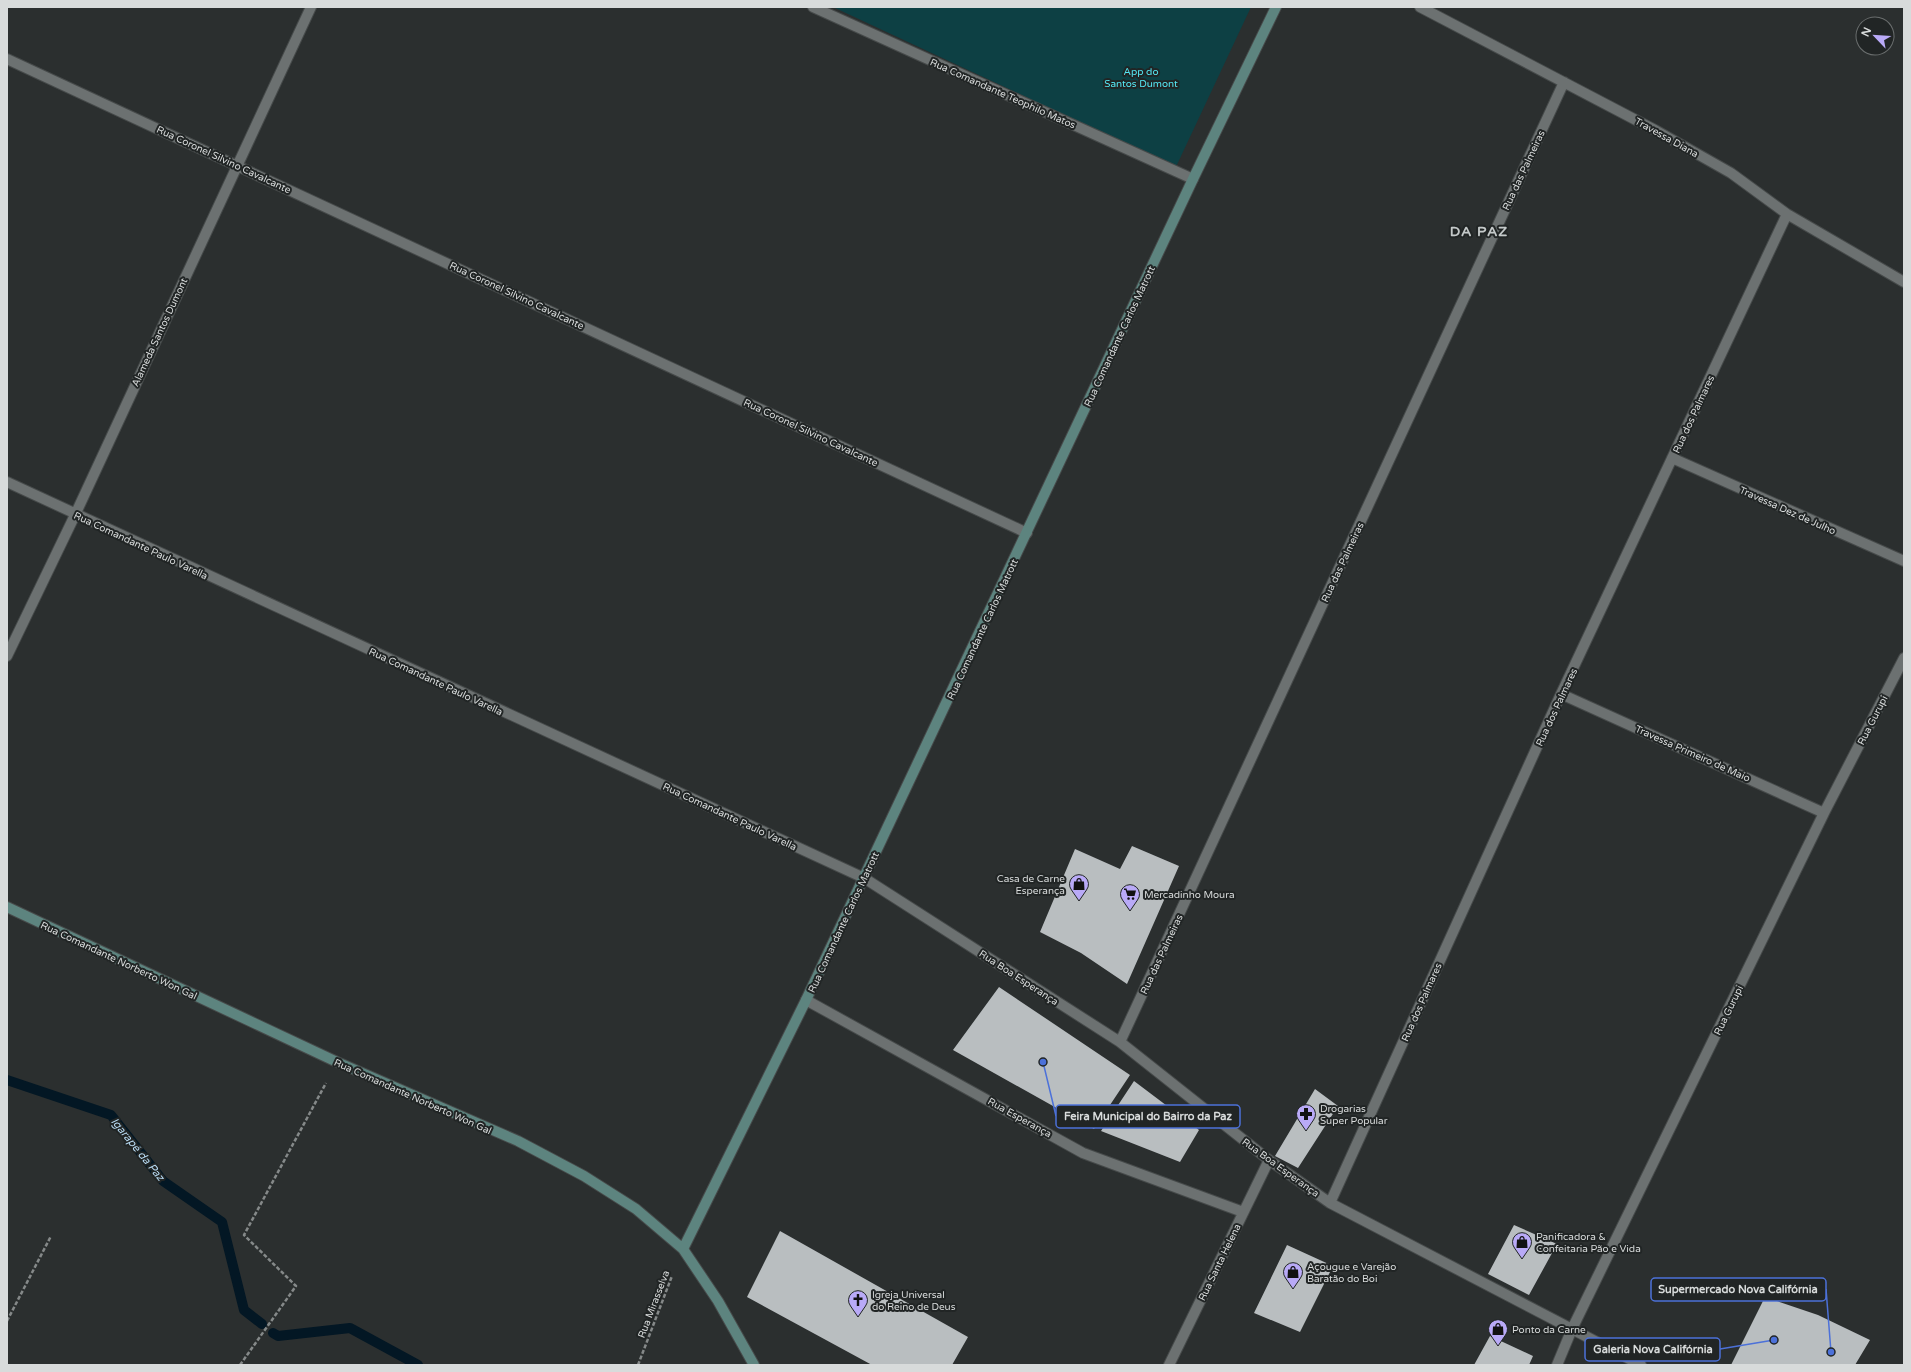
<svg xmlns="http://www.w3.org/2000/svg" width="1911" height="1372" viewBox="0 0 1911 1372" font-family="'Varela Round',sans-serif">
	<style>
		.green { fill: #0d4044 }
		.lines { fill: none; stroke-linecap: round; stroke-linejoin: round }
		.stream { stroke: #031724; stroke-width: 10 }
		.building { fill: #b9bec0 }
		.street-casing { stroke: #464a4a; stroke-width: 12 }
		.secondary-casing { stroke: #464a4a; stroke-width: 12 }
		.path { stroke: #858989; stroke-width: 2.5; stroke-dasharray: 4 2; stroke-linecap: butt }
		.street { stroke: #6c7171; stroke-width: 10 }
		.secondary { stroke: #5d847f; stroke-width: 10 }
		.labels { text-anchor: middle; stroke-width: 4; stroke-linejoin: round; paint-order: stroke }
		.park-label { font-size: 10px; fill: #55e9f5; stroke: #212525 }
		.street-label { font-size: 10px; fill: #d8dbdb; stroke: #212525 }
		.poi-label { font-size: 10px; fill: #d8dbdb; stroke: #212525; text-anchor: start }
		.water-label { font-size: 11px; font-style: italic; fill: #baddf6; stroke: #212525 }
		.district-label { font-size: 14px; font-weight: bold; letter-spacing: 1px; fill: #c4c9c9; stroke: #212525 }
		.leader { fill: none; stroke: #4c71d9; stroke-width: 1.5 }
		.callout-dot { fill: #4c71d9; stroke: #212525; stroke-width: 1.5 }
		.callout { fill: #212525; stroke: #4c71d9; stroke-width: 1.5 }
		.callout-label { font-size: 11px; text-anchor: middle; font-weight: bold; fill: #d8dbdb }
	</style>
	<rect width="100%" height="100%" fill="#2b2f2f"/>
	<!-- green -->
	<path class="green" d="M833,7H1251L1174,171L1026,97Z"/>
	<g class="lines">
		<!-- stream -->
		<path class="stream" d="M7,1080L111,1115L163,1181L222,1222L244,1310L262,1324
			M273,1333L278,1336L350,1328L418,1365"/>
	</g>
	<!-- building -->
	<path class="building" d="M1132,846L1179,866L1127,984L1081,953L1040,932L1075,849L1120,869Z
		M999,987L1130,1075L1094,1129L953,1050Z
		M1134,1081L1199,1130L1180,1162L1101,1131Z
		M1315,1089L1338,1106L1298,1168L1275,1156Z
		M1514,1225L1557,1244L1529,1295L1488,1274Z
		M780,1231L968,1337L952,1365H872L747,1297Z
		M1287,1245L1333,1266L1300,1332L1254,1313Z
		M1765,1297L1818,1315L1870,1340L1855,1365H1731Z
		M1490,1336L1533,1356L1529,1365H1474Z"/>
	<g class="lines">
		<!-- street casing -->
		<g class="street-casing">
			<path id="street" d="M813,7L1193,179
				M1420,7L1655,130L1731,173L1787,214L1904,282
				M7,59L1027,533
				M1672,458L1904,561
				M7,482L864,878L1120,1042L1269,1160L1330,1203L1641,1365
				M7,656L75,515L311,7
				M1561,694L1824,813
				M806,1000L1083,1153L1243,1212
				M1120,1042L1564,82
				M1330,1203L1561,694L1787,214
				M1169,1365L1269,1160
				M1557,1365L1572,1329L1824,813L1904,658"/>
		</g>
		<!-- secondary casing -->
		<g class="secondary-casing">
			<path id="secondary" d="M7,907L337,1062L518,1141L584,1176L636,1209L683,1249L718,1301L754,1365
				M683,1249L806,1000L1193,179L1276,7"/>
		</g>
		<!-- path -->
		<path class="path" d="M7,1321L51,1236
			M240,1365L296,1286L244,1235L326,1083
			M638,1365L672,1276"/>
		<!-- street -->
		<use href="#street" class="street"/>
		<!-- secondary -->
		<use href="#secondary" class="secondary"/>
	</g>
	<!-- icons -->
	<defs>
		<g id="shop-pin" transform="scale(1)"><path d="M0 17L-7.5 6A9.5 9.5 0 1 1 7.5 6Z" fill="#b9aaf7" stroke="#212525"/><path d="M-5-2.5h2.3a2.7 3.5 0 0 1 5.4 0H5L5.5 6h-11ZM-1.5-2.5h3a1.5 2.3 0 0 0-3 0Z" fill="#111"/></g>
		<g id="supermarket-pin" transform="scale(1)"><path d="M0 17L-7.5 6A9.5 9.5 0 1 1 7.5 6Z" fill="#b9aaf7" stroke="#212525"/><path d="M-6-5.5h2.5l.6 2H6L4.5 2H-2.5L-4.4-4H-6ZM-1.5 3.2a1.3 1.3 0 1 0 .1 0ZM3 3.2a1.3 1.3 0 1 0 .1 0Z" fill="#111"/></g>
		<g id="pharmacy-pin" transform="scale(1)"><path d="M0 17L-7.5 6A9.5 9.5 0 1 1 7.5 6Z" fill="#b9aaf7" stroke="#212525"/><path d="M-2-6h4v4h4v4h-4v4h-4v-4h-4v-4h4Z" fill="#111"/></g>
		<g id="church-pin" transform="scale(1)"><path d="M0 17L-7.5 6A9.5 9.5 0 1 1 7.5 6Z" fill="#b9aaf7" stroke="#212525"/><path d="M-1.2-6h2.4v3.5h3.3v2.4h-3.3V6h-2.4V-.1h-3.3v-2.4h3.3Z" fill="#111"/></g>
	</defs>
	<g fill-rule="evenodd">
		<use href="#shop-pin" x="1079" y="884"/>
		<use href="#supermarket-pin" x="1130" y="894"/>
		<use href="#pharmacy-pin" x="1306" y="1114"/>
		<use href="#shop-pin" x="1522" y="1242"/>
		<use href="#shop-pin" x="1293" y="1272"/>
		<use href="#church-pin" x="858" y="1300"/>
		<use href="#shop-pin" x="1498" y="1329"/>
	</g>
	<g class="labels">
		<!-- park labels -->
		<g class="park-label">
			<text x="1141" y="75">App do<tspan x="1141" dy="12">Santos Dumont</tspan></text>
		</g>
		<!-- street labels -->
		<g class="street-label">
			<text transform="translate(1003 93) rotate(24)" y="4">Rua Comandante Teophilo Matos</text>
			<text transform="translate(1667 137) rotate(29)" y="4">Travessa Diana</text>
			<text transform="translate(224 159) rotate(25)" y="4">Rua Coronel Silvino Cavalcante</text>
			<text transform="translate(1523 170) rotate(-65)" y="4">Rua das Palmeiras</text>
			<text transform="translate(517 295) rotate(25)" y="4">Rua Coronel Silvino Cavalcante</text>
			<text transform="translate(159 332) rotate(-65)" y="4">Alameda Santos Dumont</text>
			<text transform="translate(1119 336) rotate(-65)" y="4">Rua Comandante Carlos Matrott</text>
			<text transform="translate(1693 414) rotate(-65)" y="4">Rua dos Palmares</text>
			<text transform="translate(811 432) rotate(25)" y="4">Rua Coronel Silvino Cavalcante</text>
			<text transform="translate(1788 510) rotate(24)" y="4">Travessa Dez de Julho</text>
			<text transform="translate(141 545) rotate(25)" y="4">Rua Comandante Paulo Varella</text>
			<text transform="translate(1342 562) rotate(-65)" y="4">Rua das Palmeiras</text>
			<text transform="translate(982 629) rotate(-65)" y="4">Rua Comandante Carlos Matrott</text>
			<text transform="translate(436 681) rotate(25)" y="4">Rua Comandante Paulo Varella</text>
			<text transform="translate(1556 707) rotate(-65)" y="4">Rua dos Palmares</text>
			<text transform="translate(1872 720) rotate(-63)" y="4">Rua Gurupi</text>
			<text transform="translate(1693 753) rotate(24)" y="4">Travessa Primeiro de Maio</text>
			<text transform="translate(730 816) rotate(25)" y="4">Rua Comandante Paulo Varella</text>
			<text transform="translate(843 922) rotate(-65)" y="4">Rua Comandante Carlos Matrott</text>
			<text transform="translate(1161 954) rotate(-65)" y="4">Rua das Palmeiras</text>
			<text transform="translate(119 960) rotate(25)" y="4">Rua Comandante Norberto Won Gal</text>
			<text transform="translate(1019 977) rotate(33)" y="4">Rua Boa Esperança</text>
			<text transform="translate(1421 1002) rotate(-66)" y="4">Rua dos Palmares</text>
			<text transform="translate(1728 1010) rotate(-64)" y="4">Rua Gurupi</text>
			<text transform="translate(413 1096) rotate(24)" y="4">Rua Comandante Norberto Won Gal</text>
			<text transform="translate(1020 1117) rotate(29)" y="4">Rua Esperança</text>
			<text transform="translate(1281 1167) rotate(36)" y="4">Rua Boa Esperança</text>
			<text transform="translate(1219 1262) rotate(-64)" y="4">Rua Santa Helena</text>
			<text transform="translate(653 1304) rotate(-69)" y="4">Rua Mirasselva</text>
		</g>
		<!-- poi labels -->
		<g class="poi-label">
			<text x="1065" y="882" text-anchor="end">Casa de Carne<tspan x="1065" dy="12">Esperança</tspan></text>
			<text x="1144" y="898">Mercadinho Moura</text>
			<text x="1320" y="1112">Drogarias<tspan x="1320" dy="12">Super Popular</tspan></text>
			<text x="1536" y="1240">Panificadora &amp;<tspan x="1536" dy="12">Confeitaria Pão e Vida</tspan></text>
			<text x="1307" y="1270">Açougue e Varejão<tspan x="1307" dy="12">Baratão do Boi</tspan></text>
			<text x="872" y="1298">Igreja Universal<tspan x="872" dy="12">do Reino de Deus</tspan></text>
			<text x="1512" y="1333">Ponto da Carne</text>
		</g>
		<!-- water labels -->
		<g class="water-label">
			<text transform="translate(138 1149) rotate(51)" y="4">Igarapé da Paz</text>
		</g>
		<!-- district labels -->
		<g class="district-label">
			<text x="1479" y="236">DA PAZ</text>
		</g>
	</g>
	<!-- callouts -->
	<path class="leader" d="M1043 1062L1056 1116M1831 1352L1826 1289M1774 1340L1720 1349"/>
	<g class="callout-dot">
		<circle cx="1043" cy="1062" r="4"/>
		<circle cx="1831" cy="1352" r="4"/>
		<circle cx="1774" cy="1340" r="4"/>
	</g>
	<g class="callout">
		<rect x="1056" y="1105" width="184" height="23" rx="4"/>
		<rect x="1651" y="1278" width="175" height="23" rx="4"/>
		<rect x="1585" y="1338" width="135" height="23" rx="4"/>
	</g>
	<g class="callout-label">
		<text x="1148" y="1120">Feira Municipal do Bairro da Paz</text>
		<text x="1738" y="1293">Supermercado Nova Califórnia</text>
		<text x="1653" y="1353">Galeria Nova Califórnia</text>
	</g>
	<!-- border -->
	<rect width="1911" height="1372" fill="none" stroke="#d8dbdb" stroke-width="16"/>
	<!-- north arrow -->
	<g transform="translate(1875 36) rotate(295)"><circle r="19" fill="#212525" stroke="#6a6e6e"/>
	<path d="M0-3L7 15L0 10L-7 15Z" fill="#b9aaf7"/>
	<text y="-6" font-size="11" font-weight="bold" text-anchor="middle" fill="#d8dbdb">N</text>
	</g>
</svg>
